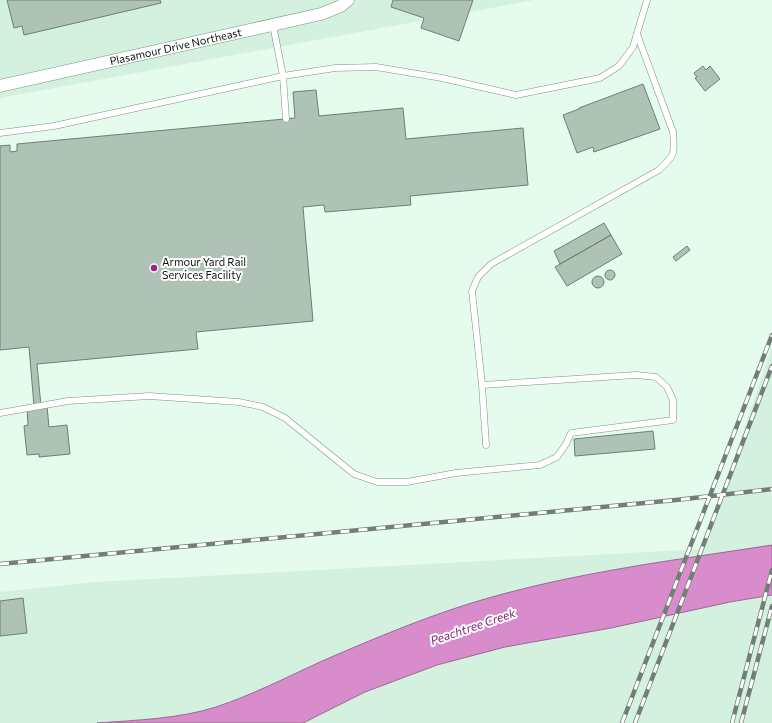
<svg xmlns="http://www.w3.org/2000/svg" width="772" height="723" viewBox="0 0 772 723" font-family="Commissioner,sans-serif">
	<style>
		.built { fill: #d3f1de }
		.water { fill: #d88ccc; stroke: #9b6894 }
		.building { fill: #aec3b6; stroke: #6c7f73 }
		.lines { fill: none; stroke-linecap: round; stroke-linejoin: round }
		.service-casing { stroke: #7d9184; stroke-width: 7 }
		.minor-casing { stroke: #7d9184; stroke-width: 13 }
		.service { stroke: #fff; stroke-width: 6 }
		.minor { stroke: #fff; stroke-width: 12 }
		.rail-casing { stroke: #717f76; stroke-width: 4.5 }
		.rail { stroke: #fff; stroke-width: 3; stroke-dasharray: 9; stroke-linecap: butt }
		.poi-dot { fill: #952889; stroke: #fff; stroke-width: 1.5 }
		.labels { text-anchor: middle; stroke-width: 4; stroke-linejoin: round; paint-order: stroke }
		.street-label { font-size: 11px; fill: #0d1410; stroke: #fff }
		.poi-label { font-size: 11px; fill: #0d1410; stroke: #fff; text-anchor: start }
		.water-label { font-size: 12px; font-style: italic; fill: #812977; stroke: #fff }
	</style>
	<rect width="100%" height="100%" fill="#e5fbed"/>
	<!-- built -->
	<path class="built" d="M0,0H534L0,98Z
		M772,346V723H0V592L95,582L704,549Z"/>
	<!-- water -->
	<path class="water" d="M772,545V595L730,602L611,628L505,647L437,665L365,692L303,723H97C137,720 178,719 216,707C252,695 285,678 320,662C361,644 404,626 447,611C552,575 663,562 772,545Z"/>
	<!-- building -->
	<path class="building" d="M7,0H160L161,3L24,35L22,26L14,28Z
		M393,0H473L459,41L421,28L424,18L391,7Z
		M703,66L706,70L710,66L720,79L705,91L695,78L697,77L694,73Z
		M643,84L660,129L594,152L593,147L577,153L563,115L579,109V108Z
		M316,90L319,116L403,108L406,139L523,128L528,185L410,196L411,205L325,212L324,205L303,207L313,321L196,332L198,349L37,364L41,406H47L49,427L67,425L70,454L39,457V454L27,455L24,426L28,425L27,407L34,406L29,347L0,350V146L10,145V152L17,151V144L295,118L293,92Z
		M604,223L611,235L560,264L554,251Z
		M611,235L622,254L567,286L555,267Z
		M687,246L690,250L676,261L673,257Z
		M605 275a5 5 0 1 1 10 0a5 5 0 1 1-10 0Z
		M592 282a6 6 0 1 1 12 0a6 6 0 1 1-12 0Z
		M653,431L655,449L575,456L574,439Z
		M23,598L27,633L0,636V601Z"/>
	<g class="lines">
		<!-- service casing -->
		<g class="service-casing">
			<path id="service" d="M273,25L283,76L286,119
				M0,133L54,126L283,76L335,68L376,67L442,78L516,95L600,78L619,66L633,47L647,0
				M482,385L486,445
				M0,413L68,401L149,396L239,402L263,407L285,418L354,474L377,482H407L456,473L540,465L557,457L566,444L571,433L673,420V400L667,387L656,377L636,375L482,385L472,291L478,277L491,264L659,170C675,155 675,154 673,132L637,34"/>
		</g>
		<!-- minor casing -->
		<g class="minor-casing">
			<g id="minor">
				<path id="s1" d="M0,86L321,14L341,6L348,0"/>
			</g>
		</g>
		<!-- service -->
		<use href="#service" class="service"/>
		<!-- minor -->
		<use href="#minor" class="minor"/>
		<!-- rail casing -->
		<g class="rail-casing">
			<path id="rail" d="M0,564L676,500L772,489
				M622,723L772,335
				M635,723L772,366
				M732,723L772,570
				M741,723L772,606"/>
		</g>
		<!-- rail -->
		<use href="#rail" class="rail"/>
	</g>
	<!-- markers -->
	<circle class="poi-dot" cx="154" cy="268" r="4"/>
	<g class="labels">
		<!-- street labels -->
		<g class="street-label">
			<text dy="4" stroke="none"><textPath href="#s1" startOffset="180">Plasamour Drive Northeast</textPath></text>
		</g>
		<!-- poi labels -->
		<g class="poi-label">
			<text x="162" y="266">Armour Yard Rail<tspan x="162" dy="13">Services Facility</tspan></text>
		</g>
		<!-- water labels -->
		<g class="water-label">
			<text transform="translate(473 627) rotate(-19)" y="4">Peachtree Creek</text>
		</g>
	</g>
</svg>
